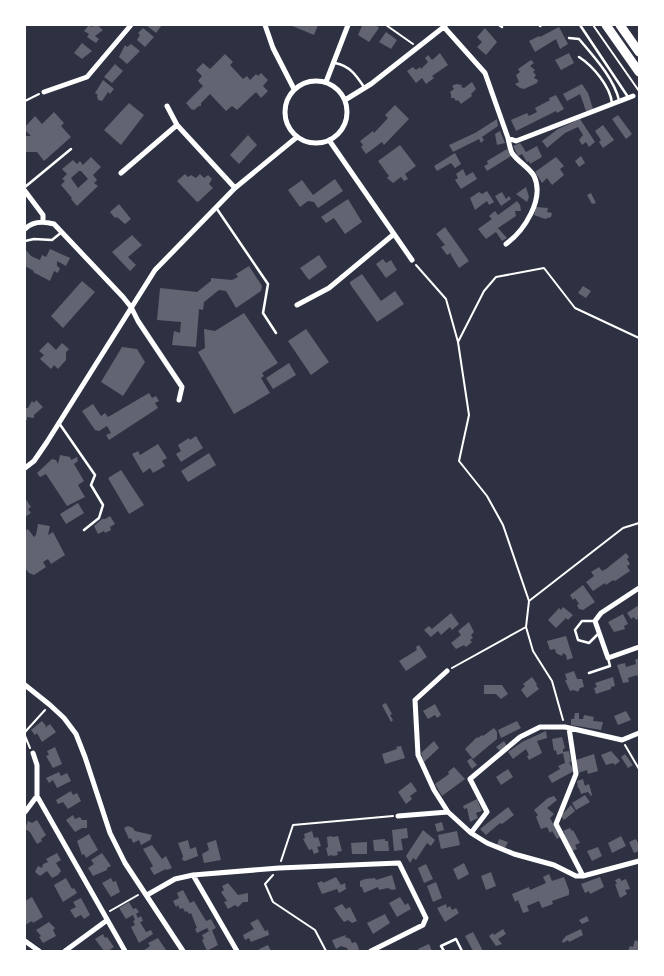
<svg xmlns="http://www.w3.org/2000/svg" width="664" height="976" viewBox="0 0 664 976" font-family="Manrope,sans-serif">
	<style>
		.building { fill: #626471; fill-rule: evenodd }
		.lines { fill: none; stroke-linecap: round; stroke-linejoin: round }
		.path { stroke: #fff; stroke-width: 2 }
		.service { stroke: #fff; stroke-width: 2.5 }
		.minor { stroke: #fff; stroke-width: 5 }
		.primary { stroke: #fff; stroke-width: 9 }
	</style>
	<rect width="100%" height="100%" fill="#2d3142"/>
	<!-- building -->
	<path class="building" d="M89,25L91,27L97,25L103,30L95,36L99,39L96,43L87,37L89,34L84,31Z
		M146,25H162L156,33Z
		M290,25H318L314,35Z
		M360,25H378L377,26L379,28L369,42L358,35L362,26Z
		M559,27L568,44L560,49L556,39L535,52L529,41L539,36L540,37Z
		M143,28L154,37L145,47L137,40L140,35L138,33Z
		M485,28L497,42L486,55L477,47L482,42L477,37Z
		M386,32L397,40L391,49L379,42Z
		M82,43L92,51L82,59L74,53Z
		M131,44L140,51L127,64L119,57L125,45L127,47Z
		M440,53L448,65L432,76L434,78L426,84L422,78L416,83L407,71L413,67L416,70L420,67L421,69L428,62L425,58L428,55L432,60Z
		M569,53L574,63L561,70L555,60Z
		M225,54L233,62L230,65L243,79L247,76L250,80L256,74L258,76L261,73L268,80L263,86L268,91L261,98L256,92L237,110L232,106L226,111L210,94L201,103V106H199L194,110L191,109L186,103L203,86L198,81L202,76L196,70L203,63L210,69Z
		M531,60L534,63L530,66L535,70L533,72L536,75L534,78L538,80L537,83L524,89L520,88L515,84L519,82L516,75L520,72L518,69Z
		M115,64L123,71L112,83L104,77Z
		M103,80L114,89L110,94L108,92L102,101L98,100L97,96L98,95L95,93Z
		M472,82L476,89L471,94L472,96L461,104L458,100L456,101L454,98H451V94L450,92L454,89L452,86L456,84L462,85L461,87L464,88Z
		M582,84L588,93L593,109L586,111L580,94L567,101L563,94Z
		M556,95L564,109L557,113L556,111L516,131L511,120L527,113L529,116L537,112L535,108L550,100L549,98Z
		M129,103L144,115L121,145L104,130Z
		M395,105L409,119L384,145L382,142L366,154L361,147L363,145L360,141L373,131L374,133L388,118L385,115Z
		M54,112L64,123L61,126L71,137L44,161L37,152H25V136H31L25,130V127L35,116L42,124Z
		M618,115L632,134L626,139L612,119Z
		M497,119L498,126L482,137L484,140L481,143L479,139L453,152L449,145L475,133Z
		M580,119L595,142L589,147L586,142L582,145L579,140L583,135L578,127L565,133L547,148L542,141L558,129Z
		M603,125L614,140L603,148L599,142L601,140L595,131Z
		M500,131L505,143L497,145L495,134Z
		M248,135L257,145L239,164L230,155Z
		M520,143L526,152L537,146L542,157L530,164L529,161L527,162L522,154L518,156L513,146Z
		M400,145L416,166L405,174L408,179L404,181L401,177L393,183L387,178L389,176L378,161Z
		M507,149L511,156L487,171L484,166L488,164L487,161Z
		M455,153L461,164L455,168L451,163L437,171L434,166Z
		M581,156L585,163L579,167L575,161Z
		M91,157L101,167L93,175L97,180L94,183L98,186L77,206L71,199L72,198L61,185L65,181L62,179L67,174L62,169L73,160L77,164L80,161L83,165ZM79,171H81L88,179L78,188L71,178Z
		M556,157L564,166L560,169L564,175L552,185L547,178L542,183L535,172Z
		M463,169L466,176L473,172L477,179L461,189L455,180L458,178L456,174Z
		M185,174L188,177L191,175L196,178L200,174L204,178L208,175L212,179L209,184L213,188L198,202L196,201L177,181Z
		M335,179L343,191L318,208L314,202L308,201L300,207L288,190L302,180L313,195Z
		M526,187L529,197L527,202L516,194Z
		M487,191L494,202L489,205L487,201L475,210L470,198L479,192L482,194Z
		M502,192L506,199L509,196L511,199L501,206L495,196Z
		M591,193L596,203L592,204L587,195Z
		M348,199L362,222L345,234L334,218L326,223L321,217Z
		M517,201L520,205L521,211H515L516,216L498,228L507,238L502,241L496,232L486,239L478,229L492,219L489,216L495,211L498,215Z
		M119,204L131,219L125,224L117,217L115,218L110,212Z
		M536,207L548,208L547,212L552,213L551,217L545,219L534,215Z
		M445,227L469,261L459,268L451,255V253L447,255L441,247L445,245L436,234Z
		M132,235L142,245L128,257L136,265L130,271L112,252Z
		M25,249L31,256L40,260L42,255L46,257L50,249L70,258L66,266L57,261V266L60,268L58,273L54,271L50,281L33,272L34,271L25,266Z
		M319,255L327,267L309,280L300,268Z
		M383,259L386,263L391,260L397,270L386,278L376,264Z
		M249,266L262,286L261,291L236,308L226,291L219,290L204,302L203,310L199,309L196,347L172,345L174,331L180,333L181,322L157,320L160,288L197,292L211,281V278L232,280L238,277L236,274Z
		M362,274L381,301L395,291L404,304L377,322L350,284V282Z
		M82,281L95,292L63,328L51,316Z
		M583,286L591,291L586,298L578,293Z
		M244,313L278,363L262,373L264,376L261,378L270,393L234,414L198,352L205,348L204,329L215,331Z
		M306,329L329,362L311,375L288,341Z
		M48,342L56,350L62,343L69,349L66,352V360L58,369L54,365L51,369L40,359L44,355L39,351Z
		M122,347L137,349L145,362L123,396L101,382Z
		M289,363L296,375L273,389L266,378Z
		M149,393L152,398L156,396L159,401L155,403L158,408L109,440L106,435L111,433L107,426L99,431L95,430L82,411L93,404L101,416L105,413L108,417Z
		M36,400L43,407L34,415V418L27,417V420H25V408H28L32,401L34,403Z
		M196,436L203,448L181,462L176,454L181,451L178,445L189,438L190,440Z
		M158,444L167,458L162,461L165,466L153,473L150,468L143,473L132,454L138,451L140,455Z
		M209,453L216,465L188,482L181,471Z
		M60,455L70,457L71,460L77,457L78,461L74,464L84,481L78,485L85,497L67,506L46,474L40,477L37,473L52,459L56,460L58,464Z
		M121,470L144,505L129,514L108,478Z
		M25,498L31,507L28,509L31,513L25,517Z
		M78,503L84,513L66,524L60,514Z
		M110,516L115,524L110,527L111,530L105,533L104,531L98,534L94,526L102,519H105Z
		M38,524L50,526L48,535L53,532L65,555L51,564L48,559L43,562L46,567L34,575L29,573L25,568V531L28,529L34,537L36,535Z
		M626,553L629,557L627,559L630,564L627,566L630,571L615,581L613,580L606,585L605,583L593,591L586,582L594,576L591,572L599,567L602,571L606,569Z
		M583,585L595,602L583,610L579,609L577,605L579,604L575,598L573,600L570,595Z
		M639,605V618L636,620L634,617L631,619L627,613Z
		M563,607L573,615L568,620L566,618L556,628L548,620L559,608L561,610Z
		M451,613L459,624L452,630L450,627L441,635L438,631L431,637L424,630L429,626L432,629Z
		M623,614L628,624L624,626L625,629L614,632L608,622Z
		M469,622L474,632L471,635L473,638L470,640L472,642L466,647L464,645L456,649L451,643L461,635L458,631Z
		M566,636L573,658L567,660L566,655L563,653L562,656L556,653L555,649L550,650L547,641Z
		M419,645L427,657L406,671L399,661L417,650L416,647Z
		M639,658V680L637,675L628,678L629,682L623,683L617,665L625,663L626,667L636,664L635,660Z
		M574,671L577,679H582L584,687L580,688L578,692L574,690L570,691L565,680H567L565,674Z
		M532,677L537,684L536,685L539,689L527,698L521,690L525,686L523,684Z
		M613,677L615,686L611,687V689L596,694L594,688L597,687L595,683Z
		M484,685H502L508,694L501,699L496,694H484Z
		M386,703L392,714L390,715L393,720L391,722L382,705Z
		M435,704L441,715L437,718L435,715L428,719L423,711Z
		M626,711L631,720L618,725L614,716Z
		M575,713H579V719H583L584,715L594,717L593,721L603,722L601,730L571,725V719H574Z
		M42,721L46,726L45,728L50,724L56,732L42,742L37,733L35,735L31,730Z
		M517,721L521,728L501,738L498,730Z
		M494,728L497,732V739L473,759L465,749L477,737L478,738L482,735L483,736Z
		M546,731L547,738L537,741L542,753L529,760L527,756L529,755L526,749L513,759L508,752L522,742Z
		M562,737L565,748L563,749V752L569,751L571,762H569L574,771L552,783L548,776L560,769L558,766L565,763L563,753L557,755L556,750L554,751L552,739Z
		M434,741L439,748L424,762L421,753Z
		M504,741L507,746L500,751L496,747Z
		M401,746L405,758L385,764L382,754L397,749L396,747Z
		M55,747L62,764L53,768L46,756L49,755L47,751Z
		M611,751L620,761L615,765L613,763L606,765L601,755Z
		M594,754L598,771L588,774L587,770L578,773L576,760Z
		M625,754L633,765L628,768L621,757Z
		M471,758L477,765L472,769L467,761Z
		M454,767L465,779L442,796L435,784L449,774L448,772Z
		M508,769L513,777L501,785L496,777Z
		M59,772L61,776L67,773L71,781L57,788L53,780L49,783L46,778Z
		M583,779L585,786L589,784L592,795L591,796L588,792L581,794L579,788H578L577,781Z
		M411,782L417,791L410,796L412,799L406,804L398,792Z
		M71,791L73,795L77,793L81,801L68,809L63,802L58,804L56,800Z
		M585,795L590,802L576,810L572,803Z
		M554,796L557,800L547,808L554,814L550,818L560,837L557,839L552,831L550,833L547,827L541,829L536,817L538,815L534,810L548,798Z
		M477,799L482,811L476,813L478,818L470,822L467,808L464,809L463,806Z
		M571,805L575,811L564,820L561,816Z
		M508,807L514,815L502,824L500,823L486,835L480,829Z
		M73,815L75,819L80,817L82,820H87V828H82L75,832L66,820Z
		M37,820L46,835L41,839L42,841L37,844L30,832L25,829L28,821L32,823Z
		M442,822L444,830L437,832L435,824Z
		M128,826L133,828L135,831L152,835L150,840L141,845L139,840L133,843L131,838L129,839L124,828Z
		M407,828L408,838L401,839L403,850L394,851L392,830Z
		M570,828L572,831L573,830L580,843L575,845L577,849L572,851L563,835L565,834L563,831Z
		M423,830L435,840L431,846L427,843L416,860L413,858L410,863L406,856Z
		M312,831L314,838L318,837L321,846L317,847L319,852L314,854L312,849L309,850L303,839L305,838L304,834Z
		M457,831L460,845L441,849L438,835Z
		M89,834L98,850L86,858L84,854L82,855L77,841Z
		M331,836L333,837L338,836L342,851L337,852L338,855L333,856L332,855L328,856L326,848L328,847L327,837Z
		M621,836L626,846L612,853L608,843Z
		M385,839V841H388L389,851H375L374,850L373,840Z
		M499,839L508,842L505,848L497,845Z
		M636,839L639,845V851L634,853L629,842Z
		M188,840L190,849L196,847L198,856L185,861L182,860L183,856L178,843Z
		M216,840L221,860L204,863L202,854L209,850L207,843Z
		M367,842V854H352L351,843Z
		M152,845L162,859L166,856L172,868L167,870L166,869L154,875L150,868L153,866L143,849Z
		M598,847L602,856L592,861L587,851Z
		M57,853L61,860L56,863L61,871L58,875L52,878L47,871L40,876L35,872L38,866L42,868L43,864L48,862L46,859Z
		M102,853L111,866L107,868V870L93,876L88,868L94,864L91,860Z
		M464,863L469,874L458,880L453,869Z
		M426,864L433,879L424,883L418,868Z
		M491,872L496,886L486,890L481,876Z
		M549,874L552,881L564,877L569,890V895L552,901L553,904L542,908L539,901L527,906L529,911L523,913L518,900L515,902L512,894L529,887L530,890L546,883L543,877Z
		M392,875L396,889L392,890L388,888L379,890L378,887L364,893L362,887H360V881L365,879L375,878L376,880Z
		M336,877L341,885L345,883L346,889L339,893L337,889L322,894L317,883L322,881L323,883Z
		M600,877L604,887L590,894L589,891L585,893L581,884Z
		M66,878L72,889L74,888L77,893L63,902L54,885Z
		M111,878L113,882L116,881L120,892L111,897L102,883Z
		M620,878L621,881L626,879L630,889L625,890L627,894L620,898L615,884H617L615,880Z
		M436,882L442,898L433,902L427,886Z
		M228,883L238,895L248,893V902H243L238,907L235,905L228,909L224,902L227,901L221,892L224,890L222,886Z
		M183,890L190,903L194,901L206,921L211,919L216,928L212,930L218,945L207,951L202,940L204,939L202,935L209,931L207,928L197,933L195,929L197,928L191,913L189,914L187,911L185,912L183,908L180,909L178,905L176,907L173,901L179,898L177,893Z
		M32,897L43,917L33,923L32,921L25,925V901Z
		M400,897L405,905L408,903L411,909L397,917L389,903Z
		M81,898L90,915L84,919L81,915L75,918L70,910L76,907L73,902Z
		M129,902L133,909L136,908L139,912L136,914L138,918L141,916L143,921L140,922L146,932L151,930L153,934L139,943L131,927L135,925L133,921L135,920L133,915L126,919L119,908Z
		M342,904L346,909L350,907L357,921L352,923L348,920L344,922L340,917L334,908Z
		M446,904L447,908L450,906L452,910L456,908L459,913L445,922L437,908Z
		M385,914L390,923L373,934L367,923Z
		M587,916L589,921L582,924L579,920Z
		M258,919L265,931L268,930L269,935L251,942L249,938L245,940L243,935L254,929L250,923Z
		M49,922L55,928L53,930L56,936L43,943L39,937L41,936L36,930Z
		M503,929L506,934L498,939L502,944L496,946L489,936L493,933L494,935Z
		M581,929L583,935L569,942L568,940L563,943L562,941L566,936Z
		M473,932L483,951H473L465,936Z
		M103,934L105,938L107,937L114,947L108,951H104L95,939Z
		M346,935L345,937L350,939L352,943L356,942L359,949L356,951H348L347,948L341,946L336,949L332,940Z
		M158,938L166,950L143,951L150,946L148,943Z
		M635,940L639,942V951H628L630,946L633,947Z
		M429,944L432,951H419L418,949Z
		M268,945L271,951H260L259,949Z"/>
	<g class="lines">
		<!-- path -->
		<path class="path" d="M386,25L413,44
			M593,25L639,91
			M25,101L39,94
			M416,265L446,299L458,342L469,415L459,461L487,496L503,525L529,601L526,627L452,668
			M458,342L484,291L496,277L544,268L575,308L639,338
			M529,601L623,528L639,523
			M526,627L533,651L552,681L563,720
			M25,732L45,710
			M25,736L30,748
			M625,745L639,769
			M281,861L293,825L393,816
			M273,875L265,884L273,902L315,930L326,951
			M110,911L138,895"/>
		<!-- service -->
		<path class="service" d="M499,25L502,27
			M580,25L628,97
			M540,26L542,25
			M569,38L579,39C594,57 613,77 619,100
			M579,57C593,66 610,86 612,103
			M335,63C350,66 356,75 364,87
			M25,187L71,149
			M217,209L268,284L263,313L276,333
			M25,241L34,239L52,240L62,232
			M59,423L95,475L91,485L103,505L99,518L84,530
			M595,621H582L575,630L578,640L589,643L599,633
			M589,673L610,666L608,658
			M444,951L441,946L456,939L462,951"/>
		<!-- minor -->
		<path class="minor" d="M265,25L273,48L294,89
			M444,27L485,73L508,138L516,141L633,96
			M285 112a31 31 0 1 1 62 0a31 31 0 1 1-62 0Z
			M326,82L348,25
			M44,92L87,77L131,25
			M345,100L371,84L445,26
			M167,106L177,125
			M121,173L177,125L235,188
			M25,191L43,215V221
			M25,229C33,221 43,221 54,224L123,297L131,307L138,321L182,387L179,400
			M394,234L412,260
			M506,244C524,231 545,199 534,176C529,167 518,162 512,153C510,149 509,143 508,138
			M297,305L329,288L394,234L329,140
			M25,468L34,461L47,442L155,270L235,188L297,137
			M639,588L601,613L595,621L608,658L639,647
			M447,671L415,700L418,755L434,790L448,812L471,833
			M25,685L50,705L64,718L76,734L85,757L110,833L125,863L183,951
			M569,728L576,774L556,824L583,876
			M639,733L622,740L565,727H540L520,737L470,779L487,812L471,833L487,843L514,854L554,865L576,876H583L639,861
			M33,753L37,765V796L125,951
			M25,812L37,796
			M398,816L448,812
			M193,875L237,951
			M147,895L175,879L193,875L279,868L399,863L426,918L423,925L371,951
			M25,941L39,951
			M65,951L106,921"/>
		<!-- primary -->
		<path class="primary" d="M606,25L639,72
			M620,25L639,52"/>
	</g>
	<!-- border -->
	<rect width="664" height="976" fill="none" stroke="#ffffff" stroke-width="52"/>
</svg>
